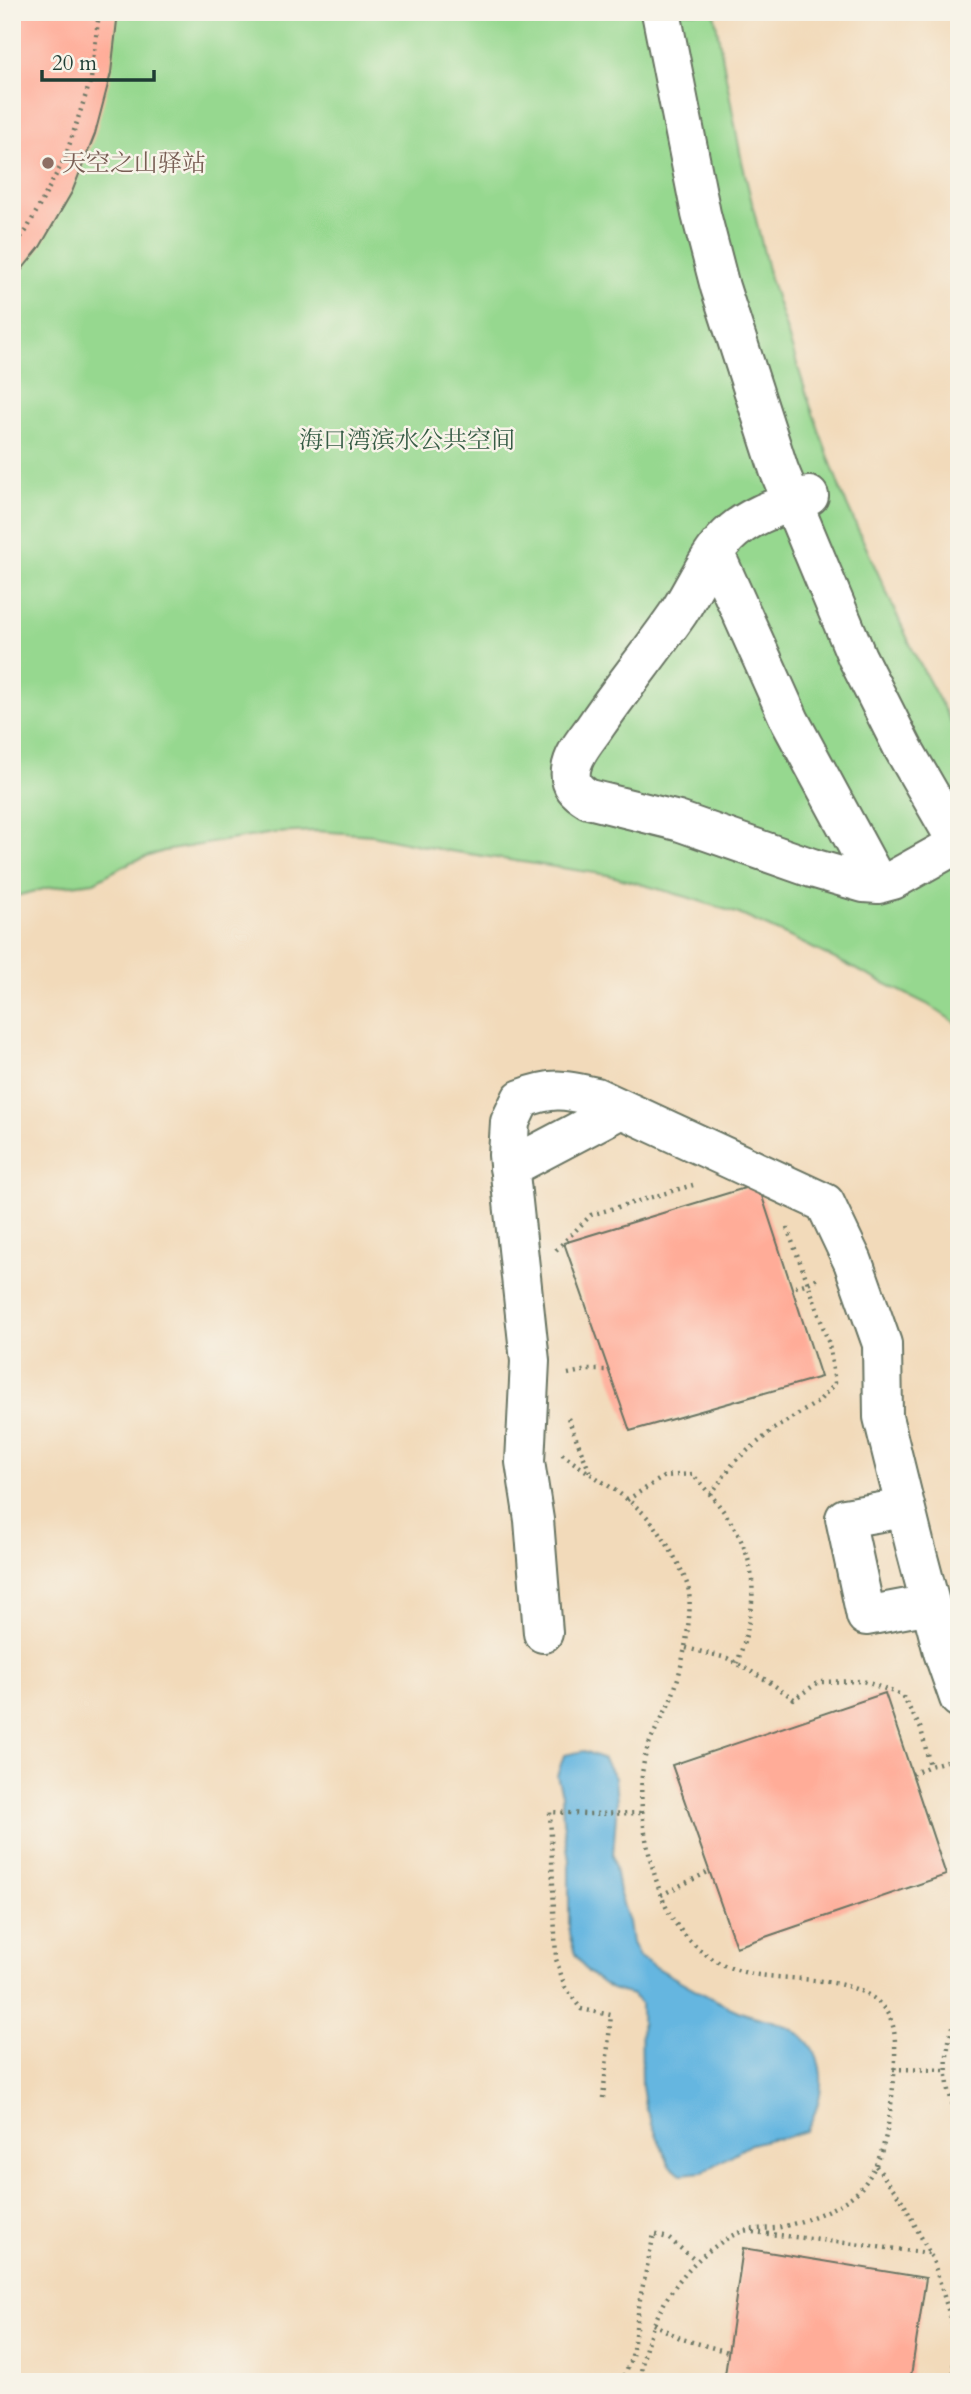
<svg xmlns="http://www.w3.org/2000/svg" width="971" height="2394" viewBox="0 0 971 2394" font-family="Cardo,'Noto Serif SC',serif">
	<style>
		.green { fill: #96d88f; stroke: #5a8a62; stroke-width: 2 }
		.water { fill: #65b6e0; stroke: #427a8a; stroke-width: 2 }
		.building { fill: #ffac98 }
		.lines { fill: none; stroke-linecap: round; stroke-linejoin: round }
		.street-casing { stroke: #697463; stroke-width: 42 }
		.path { stroke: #697463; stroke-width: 4.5; stroke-dasharray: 2 5; stroke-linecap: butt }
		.street { stroke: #fff; stroke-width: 38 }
		.education-dot { fill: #8d6e63; stroke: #f7f3e8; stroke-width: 2.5 }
		.labels { text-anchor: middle; stroke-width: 5; stroke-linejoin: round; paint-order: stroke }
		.education-label { font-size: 24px; fill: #785e54; stroke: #f7f3e8; text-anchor: start }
		.park-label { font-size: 24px; fill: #375c46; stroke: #f7f3e8 }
	</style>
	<rect width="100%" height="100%" fill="#f7f3e8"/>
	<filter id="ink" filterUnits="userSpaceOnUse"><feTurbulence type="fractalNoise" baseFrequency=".0143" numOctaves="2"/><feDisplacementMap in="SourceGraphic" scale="14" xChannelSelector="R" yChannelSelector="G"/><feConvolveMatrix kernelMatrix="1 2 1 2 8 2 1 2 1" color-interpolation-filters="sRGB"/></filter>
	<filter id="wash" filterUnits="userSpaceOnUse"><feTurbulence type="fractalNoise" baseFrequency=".00686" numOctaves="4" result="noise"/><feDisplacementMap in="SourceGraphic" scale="28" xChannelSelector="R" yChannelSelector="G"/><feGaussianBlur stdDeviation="1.57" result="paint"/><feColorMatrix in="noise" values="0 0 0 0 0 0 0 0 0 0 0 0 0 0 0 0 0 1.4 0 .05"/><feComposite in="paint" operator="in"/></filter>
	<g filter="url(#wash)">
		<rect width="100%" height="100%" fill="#f2daba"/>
		<!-- green -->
		<path class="green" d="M12,12H714L741,157L770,278L809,402L842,494L915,655L959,737V1025L927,1004L792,938L739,914L687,897L608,875L443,850L372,835L316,831L274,833L223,841L164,851L131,862L94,882L48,888L12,897Z"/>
		<!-- water -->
		<path class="water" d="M584,1751L604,1759L615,1778L617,1802L613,1855L619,1892L629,1922L632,1943L639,1957C671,1976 704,1996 738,2011C755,2019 773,2018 790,2028C830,2051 827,2094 806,2131L784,2138L771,2139L751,2144L703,2172L681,2174L670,2165L664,2153L645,2106L642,2086L641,2003L632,1995L612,1989L602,1983L587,1971L575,1954L569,1934V1860L563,1821L562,1794L557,1776L564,1755Z"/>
		<g id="blocks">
			<!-- building -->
			<path class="building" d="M12,12H118L111,73L95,134L72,192L40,247L12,282Z
				M758,1184L821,1377L630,1431L564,1243Z
				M885,1693L946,1875L736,1947L672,1765Z
				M743,2248L926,2278L910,2382H724Z"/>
		</g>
	</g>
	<g filter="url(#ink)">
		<use href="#blocks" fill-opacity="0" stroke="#697463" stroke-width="2"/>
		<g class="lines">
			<!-- street casing -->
			<g class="street-casing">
				<path id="street" d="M661,12L701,214L720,287L779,470L857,657L903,748L959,845
					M809,496C781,506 749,515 728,536C707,557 695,587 679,612C653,650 623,686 597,724C588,738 573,753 571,770C569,785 577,792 589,799L678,821L812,868L864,883L878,884L893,880L959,843
					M715,554L790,721L878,884
					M509,1168L621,1109
					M905,1508L845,1518L866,1616L930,1604
					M543,1633L534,1520L525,1462L530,1361L508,1155L510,1122L521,1099C552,1087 563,1089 596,1097L825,1203L853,1262L882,1344L883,1417L915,1546L943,1652L959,1698"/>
			</g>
			<!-- path -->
			<path class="path" d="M12,57L18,12
				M12,248L26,231L65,158L91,79L99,12
				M787,1228L808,1283L792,1288
				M556,1250L591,1215L693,1185
				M568,1374L587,1370H608
				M568,1418L591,1475
				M562,1454C592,1477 631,1496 654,1525C665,1539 683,1570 688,1587C694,1611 682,1670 673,1694C666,1714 652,1732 646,1753C634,1795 647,1857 662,1897C675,1933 707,1963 744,1972C788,1984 876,1969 893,2026C899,2048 891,2113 886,2135C882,2154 874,2172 862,2187C847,2206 799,2224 776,2228C765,2229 754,2228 744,2231C732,2234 720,2243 710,2250C670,2280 644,2331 640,2382
				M711,1494L735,1461L774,1429L818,1402L835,1383L829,1344L808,1283L820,1277
				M627,1500L665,1476L692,1474C752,1538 768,1579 737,1663
				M686,1648L727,1658L768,1681L794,1699L819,1682L863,1681L902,1695L921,1729L930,1766L959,1757
				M912,1774L930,1766
				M661,1895L710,1871
				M959,2014C942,2043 943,2090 959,2119
				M893,2069L948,2070
				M603,2098L611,2015L581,2009L565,1987L556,1959L550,1812L586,1814L641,1813
				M876,2166L903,2202L933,2260L953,2326L954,2382
				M753,2232L929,2253
				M653,2324L682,2339L728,2352
				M911,2378L954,2381
				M622,2382L632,2356L640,2299L654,2234L668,2238L696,2261"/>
			<!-- street -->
			<use href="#street" class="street"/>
		</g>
	</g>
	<!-- markers -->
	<circle class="education-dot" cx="48" cy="163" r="7"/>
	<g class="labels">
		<!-- education labels -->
		<g class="education-label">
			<text x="62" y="171">天空之山驿站</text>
		</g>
		<!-- park labels -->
		<g class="park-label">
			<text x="407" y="448">海口湾滨水公共空间</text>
		</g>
	</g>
	<!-- margin -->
	<rect width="971" height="2394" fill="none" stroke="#f7f3e8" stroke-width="42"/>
	<!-- scale -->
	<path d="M42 70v10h112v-10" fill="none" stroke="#1f3d34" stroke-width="3.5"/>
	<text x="52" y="70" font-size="21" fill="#1f3d34" stroke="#f7f3e8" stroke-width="5" paint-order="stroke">20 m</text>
</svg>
